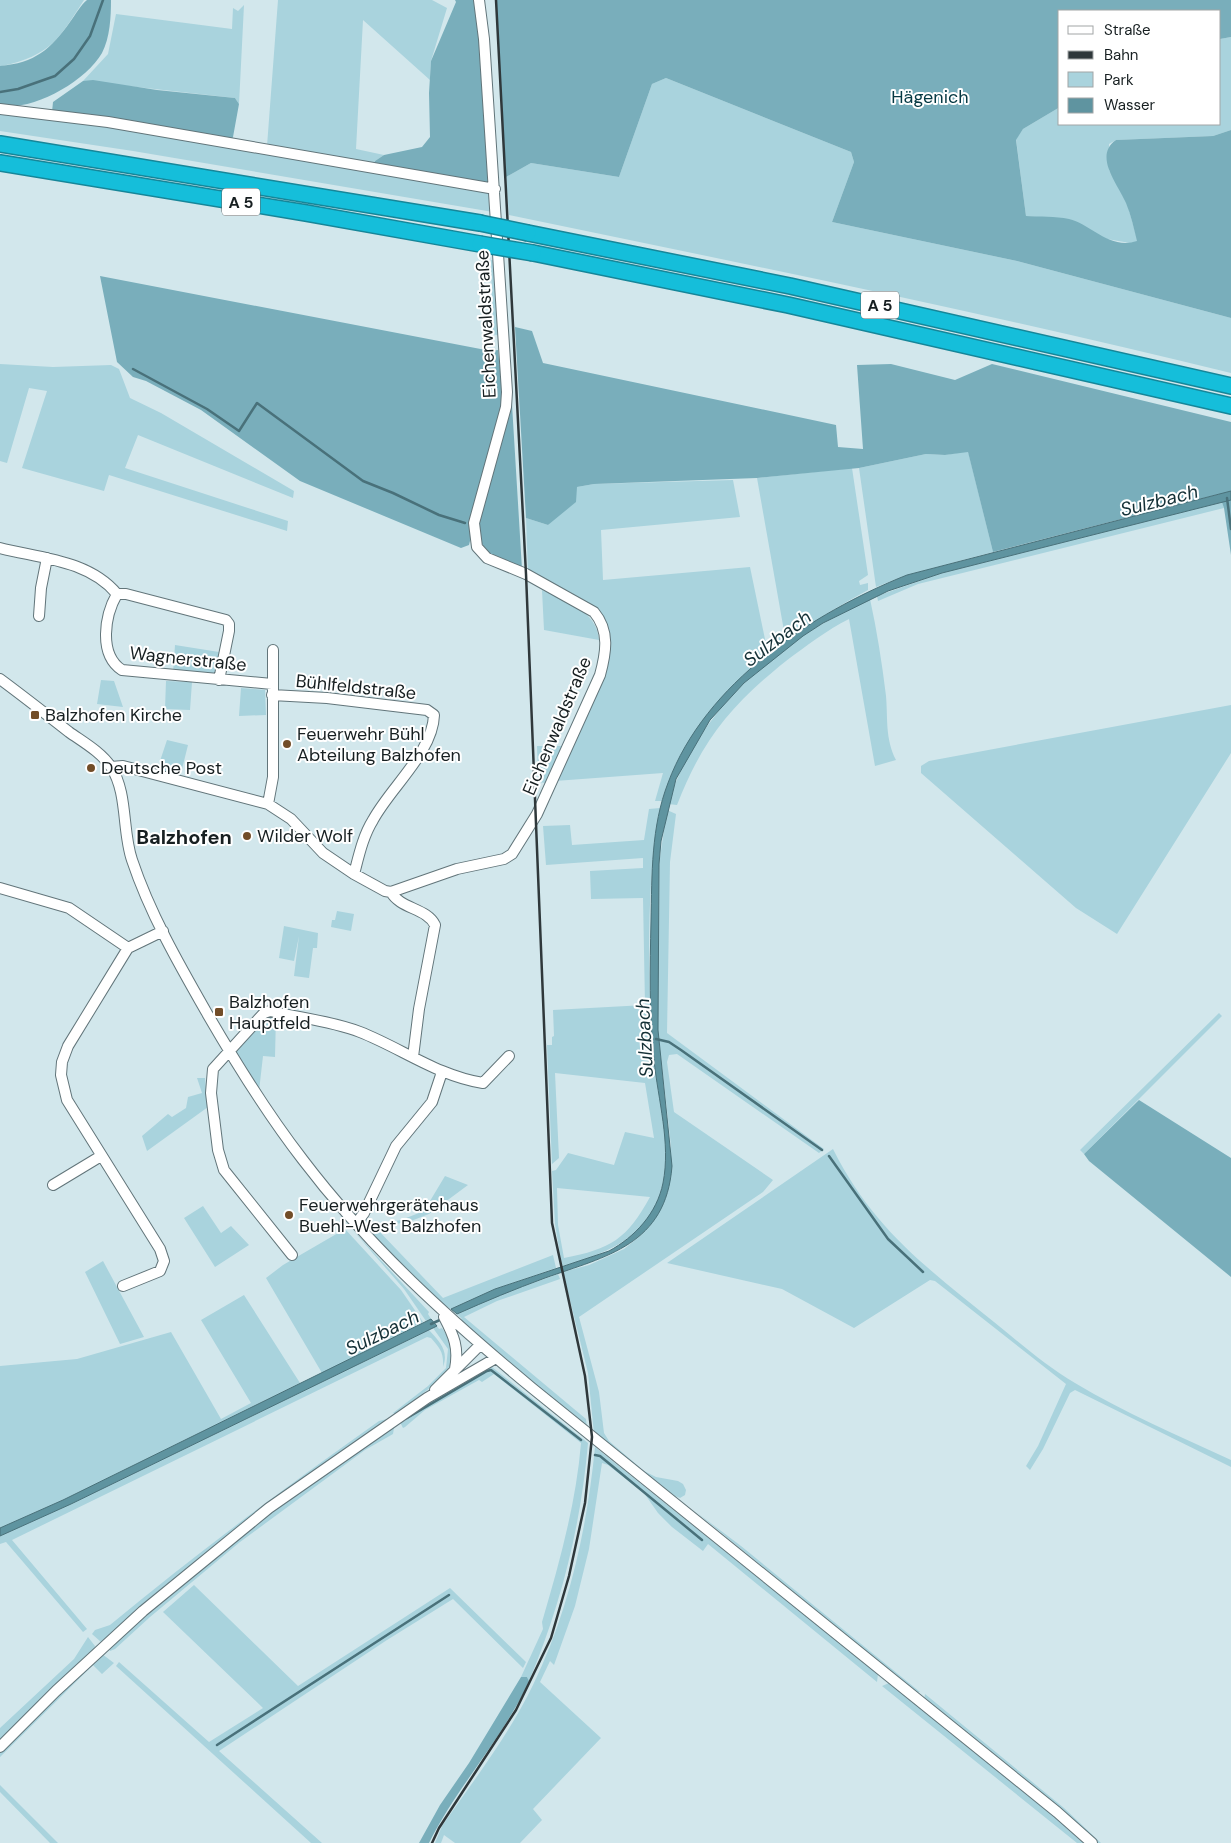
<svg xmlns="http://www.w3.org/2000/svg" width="1231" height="1843" viewBox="0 0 1231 1843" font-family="'DM Sans',sans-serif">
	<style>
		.green { fill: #a9d3dd; fill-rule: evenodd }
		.forest { fill: #79aebb }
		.water { fill: #5f94a0; stroke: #49717a }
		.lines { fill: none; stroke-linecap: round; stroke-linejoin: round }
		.stream { stroke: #49717a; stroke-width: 2.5 }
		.minor-casing { stroke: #62757a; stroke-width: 12 }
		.highway-casing { stroke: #168699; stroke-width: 18 }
		.minor { stroke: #fff; stroke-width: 10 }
		.highway { stroke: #15beda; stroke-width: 15 }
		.rail { stroke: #2f383b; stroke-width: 2.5 }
		.highway-bridge-casing { stroke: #168699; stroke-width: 18; stroke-linecap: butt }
		.highway-bridge { stroke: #15beda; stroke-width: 15 }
		.poi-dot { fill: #724d28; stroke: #fff; stroke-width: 2 }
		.labels { text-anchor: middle; stroke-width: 4; stroke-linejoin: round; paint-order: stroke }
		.shield { fill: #fff; stroke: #5d6264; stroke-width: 1 }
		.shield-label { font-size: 16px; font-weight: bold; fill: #171f21 }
		.park-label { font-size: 18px; fill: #053943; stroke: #fff }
		.street-label { font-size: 18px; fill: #171f21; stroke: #fff }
		.poi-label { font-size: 18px; fill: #171f21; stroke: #fff; text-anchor: start }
		.water-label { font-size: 19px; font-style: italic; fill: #143036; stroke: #fff }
		.quarter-label { font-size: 20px; font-weight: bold; fill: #171f21; stroke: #fff }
	</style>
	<rect width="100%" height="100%" fill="#d2e7ec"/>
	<!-- green -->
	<path class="green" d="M0,0H84C58,40 51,55 2,66H0Z
		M278,0H432L447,8L431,61L430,80L363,20L356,149L384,155L375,161V165L267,146Z
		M244,5L239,104L235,98L83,81L108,54L116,14L232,29L233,8L238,11Z
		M1231,37V130L1213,136L1116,140L1109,144V170L1127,203L1138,242L1130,243L1101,238L1070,220L1026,216L1016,139L1023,129L1060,107V124H1220V39Z
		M666,78L851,152L854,162L832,222L1017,261L1231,318V373C992,314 750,265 509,215L506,177L531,163L619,177L652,84Z
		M0,112L159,133L486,192L490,195L493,212L133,151L0,131Z
		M491,260L496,261L500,336L493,334Z
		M0,364L53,367L111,365L119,369L130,398L161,413L294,491L293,498L138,435L125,468L288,521L287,531L109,475L104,491L22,468L47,391L29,388L7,463L0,461Z
		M968,451L993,552L907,575L876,587L859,468L926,454L945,455Z
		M852,468L868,575L859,581L860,585L868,583V590C779,638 695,702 662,801H655L663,773L555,781L610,641L592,606L570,592L528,572L526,518L548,525L577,487L594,484L733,480L740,517L601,530L603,580L750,567L766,644L784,631L757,478Z
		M1222,502L1224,508L918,584L878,601L877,596L942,573Z
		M542,590C566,601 597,611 599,640L544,630Z
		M870,599C877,631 882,663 886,696C888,719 885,738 896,760L875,766L849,619C827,630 806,646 786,661C732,704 702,740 677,805L668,804C698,708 781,639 870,599Z
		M175,645L219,652L215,674L210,677L173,673Z
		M101,680L114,681L123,707L97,704Z
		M166,681L192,682L190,710L165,709Z
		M241,688L265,690L266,715L239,716Z
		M1231,705V753L1117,934L1076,908L921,773V766L929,761Z
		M167,740L188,745L180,777L157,770Z
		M537,746H563L546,783L538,782Z
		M660,808C647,878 648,960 651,1031C653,1084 678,1149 658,1200C642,1241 601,1255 562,1266L555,1224L552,1171L556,1170L568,1153L614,1165L625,1132L654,1138L645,1083L555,1073L559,1158L552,1164L547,1045H552V1037L554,1036L553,1010L645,1005L643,898L591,899L590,871L643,868V858L546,865L543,826L570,825L572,845L644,840L649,809ZM557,1188L650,1197C627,1239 611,1249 564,1258L558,1225Z
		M667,810L676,814L670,862L667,1033L824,1149L819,1153L677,1054L669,1055L667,1062L674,1112L773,1180L763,1192L579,1317L599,1392L604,1433L609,1441L644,1471L656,1477L678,1481L683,1484L686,1490L685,1495L680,1498L675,1496L594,1434L588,1373L563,1272L589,1265L624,1249L640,1236L650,1226L671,1178V1146L658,1030L659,864Z
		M337,911L354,914L351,931L331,927L332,920H335Z
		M284,926L318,933L317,948H313L309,978L294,976L299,936L294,961L279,958Z
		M1219,1013L1222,1016L1084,1154L1080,1150Z
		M271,1014L276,1016L275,1057L263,1056L259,1091L235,1053Z
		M197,1078H205L208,1107L147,1151L142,1136L168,1114L172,1117L186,1108L188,1097L202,1093Z
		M833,1149C873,1229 926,1267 994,1322C1020,1343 1046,1366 1075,1383C1125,1413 1179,1436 1231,1460V1467L1075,1390L1070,1393L1043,1449L1030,1470L1026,1466L1038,1446L1066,1384L935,1281L930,1280L854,1328L782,1289L667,1263Z
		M445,1176L468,1185L429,1214L411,1221L376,1228L443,1298L553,1255L556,1268L495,1289L451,1309L444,1305L410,1275L364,1227L365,1218L380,1224L401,1220L424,1211Z
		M203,1206L221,1233L231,1226L249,1245L215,1267L184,1218Z
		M351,1228L429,1312L428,1314L431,1319L426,1321L404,1289Z
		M345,1229L401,1290L423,1322L322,1373L266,1278L283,1265Z
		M103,1261L144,1337L120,1344L85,1272Z
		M558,1274L560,1279L497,1301L464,1317L586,1419L587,1428L460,1320L462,1319L457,1314L493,1297Z
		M244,1295L300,1383L63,1500L0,1528V1366L77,1359L171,1332L221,1419L251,1403L201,1320Z
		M437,1326L439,1329L442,1328C449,1338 454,1349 452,1361C450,1377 408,1404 395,1414L393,1413L428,1386L446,1368L448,1349L433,1328Z
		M429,1330C440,1342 449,1351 443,1367C444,1353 440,1348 431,1338L427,1337L12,1540L87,1629L83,1632L6,1542L0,1544V1536L71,1504Z
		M492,1367L588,1443C581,1525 561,1605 529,1681L527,1677H521L543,1629L542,1622C559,1564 576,1504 581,1443L494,1374L482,1382L479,1380L425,1410L405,1427L403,1428L400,1422L486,1368Z
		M387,1419L234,1531L101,1642L92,1634L95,1630L110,1625C197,1553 287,1486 379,1421Z
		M391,1427L394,1428L393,1434L365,1450L240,1542L150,1617L115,1649L110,1651L109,1649L162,1600L262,1519Z
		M595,1447L878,1674L877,1682L708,1544L703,1551L672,1527L658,1513L644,1493L608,1465L602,1463L589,1549L575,1606L554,1665L550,1661L540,1682L601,1738L533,1809L542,1820L520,1843H455L444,1835L441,1843H435L442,1826C474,1780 509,1735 533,1685C569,1611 587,1529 595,1447Z
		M696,1512L741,1546L920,1692H915Z
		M194,1585L298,1686L450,1588L526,1662L523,1668L453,1599L387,1640L219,1751L322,1843H311L116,1666L119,1662L209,1742L263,1708L163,1612Z
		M88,1637L95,1646L94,1649L0,1741V1728L74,1659Z
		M102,1654L114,1663L102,1674L93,1665L0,1757V1752L76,1676Z
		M889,1683L1054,1816L1084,1843H1077L882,1686Z
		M925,1694L1064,1808L1101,1843H1096L924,1700Z
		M0,1785L58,1843H50L0,1792Z"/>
	<!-- forest -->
	<path class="forest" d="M87,0H111C111,17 110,38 102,53C85,82 33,111 0,106V66C35,63 51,49 70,22C76,14 80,6 87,0Z
		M455,0H475L491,155L486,192L374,172L375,161L384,155L422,147L430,137L429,93L431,61L456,2Z
		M496,0H1231V37L1220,39V11H1060V107L1023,129L1016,140L1026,216C1040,217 1055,216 1069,219C1091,224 1109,250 1137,241C1134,229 1131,215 1126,203C1118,184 1093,156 1116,140L1213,136L1231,130V318L1017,261L832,222L854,162L851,152L666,78L652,84L619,177L531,163L506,177Z
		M93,80L157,90L235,98L239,104L233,137L231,140L52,112L53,102L83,81Z
		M100,276L491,351L498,350L504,406L469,545L461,548L300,481L201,410L146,381L133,377L117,362Z
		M515,327L532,331L543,363L836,425L838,447L863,449L857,365L891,364L955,380L992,364L1231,422V555L1224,508L1219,494L993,552L968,452L945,455L926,454L859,468L757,478L594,484L577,487L576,502L548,525L526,518Z
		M511,388L522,569C499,559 483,556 476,529Z
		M1139,1100L1231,1158V1277L1089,1161L1084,1154Z
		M521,1677H527L529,1681C503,1739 457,1786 429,1843H419L440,1805L469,1763Z"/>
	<!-- water -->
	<path class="water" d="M1231,491V500L942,573L888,591L823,623L803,636L744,683L710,720L676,779L661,841L659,864L658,1030L672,1166C666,1245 607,1256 545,1278C515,1289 486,1301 457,1314L451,1309L495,1289L609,1251C635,1237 657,1213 663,1183C671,1143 658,1100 654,1060C649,1014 650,967 651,921C652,874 651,827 668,783C705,683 812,613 907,575Z
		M431,1319L437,1326L71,1504L0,1536V1528L63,1500Z"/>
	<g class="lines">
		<!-- stream -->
		<path class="stream" d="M0,92L18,89L55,76L74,59L90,36L103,0
			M133,369L207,409L239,431L257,403L363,481L393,493L439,515L465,523
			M1227,498L1231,529
			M656,1039L669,1042L681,1050L822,1150
			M829,1156L888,1239L923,1272
			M431,1324L442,1319
			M407,1418L487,1371L491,1370L581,1440
			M595,1455L600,1456L702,1540
			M217,1745L449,1595"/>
		<!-- minor casing -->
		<g class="minor-casing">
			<path id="minor" d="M0,109L108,122L495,189
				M0,548C39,558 89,560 117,594H126L226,620L229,624V631L219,680
				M117,594C105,615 98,654 122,670L272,684
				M39,616L41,588L47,558
				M0,679C23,696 46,714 69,732C83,742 101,752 111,767C128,793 122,831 132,860C150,914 180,966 208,1015C237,1065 268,1115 303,1160C369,1247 449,1319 532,1388L1057,1812L1092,1843
				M272,695L327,698L427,710L434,715C433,752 390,788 373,820C363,836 359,855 354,874
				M111,767L123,766L268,804L291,819L323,853L354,874L385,891L391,892L457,869L504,859L512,854L537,814L600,675C606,653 610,631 594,612L526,574L487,558L477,547L474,523L506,407L507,392L484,39L479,0
				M268,804L273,777V650
				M0,888L69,908L128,948L163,931
				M391,892C400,909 427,908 435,925L419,1009L413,1057
				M53,1185L101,1156
				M356,1224L364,1213L396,1146L432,1102L442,1072
				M292,1255L224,1170L218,1150L211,1093L213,1069L264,1013L270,1011C300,1018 332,1021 360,1032C401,1048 438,1076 483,1083L509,1056
				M123,1286L160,1271L164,1261L160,1249L67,1100L61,1075L62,1062L68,1046L128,948
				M444,1317C454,1336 459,1348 455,1369
				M435,1390L480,1345
				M0,1747L56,1691L143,1611L269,1508L427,1398L496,1358"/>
		</g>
		<!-- highway casing -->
		<g class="highway-casing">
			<path id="highway" d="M0,144L480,223
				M0,163L306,213L480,244
				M528,233L790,286L1231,386
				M533,253L788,305L1231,406"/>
		</g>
		<!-- minor -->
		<use href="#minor" class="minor"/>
		<!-- highway -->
		<use href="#highway" class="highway"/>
		<!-- rail -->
		<path class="rail" d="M432,1843L439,1828L516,1710L551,1638L569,1576L585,1503L592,1437L585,1376L552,1223L526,574L496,0"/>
		<!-- highway-bridge casing -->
		<g class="highway-bridge-casing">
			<path id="highway-bridge" d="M480,223L528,233
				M480,244L533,253"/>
		</g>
		<!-- highway-bridge -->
		<use href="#highway-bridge" class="highway-bridge"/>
	</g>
	<!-- markers -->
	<g class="poi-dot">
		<rect x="30" y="710" width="10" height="10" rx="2.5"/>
		<circle cx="287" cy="744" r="5"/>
		<circle cx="91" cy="768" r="5"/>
		<circle cx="247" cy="836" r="5"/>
		<rect x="214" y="1007" width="10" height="10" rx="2.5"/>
		<circle cx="289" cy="1215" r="5"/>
	</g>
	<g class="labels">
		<!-- shield labels -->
		<g class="shield">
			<rect x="222" y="188.5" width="38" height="27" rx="4"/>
			<rect x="861" y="291.5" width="38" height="27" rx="4"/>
		</g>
		<g class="shield-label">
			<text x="241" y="208">A 5</text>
			<text x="880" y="311">A 5</text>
		</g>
		<!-- park labels -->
		<g class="park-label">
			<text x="930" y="103">Hägenich</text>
		</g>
		<!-- street labels -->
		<g class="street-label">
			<text transform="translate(486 324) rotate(-93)" y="6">Eichenwaldstraße</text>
			<text transform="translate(188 659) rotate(6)" y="6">Wagnerstraße</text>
			<text transform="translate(356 687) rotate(6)" y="6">Bühlfeldstraße</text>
			<text transform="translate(557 726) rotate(-67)" y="6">Eichenwaldstraße</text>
		</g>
		<!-- poi labels -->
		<g class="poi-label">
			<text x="45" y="721">Balzhofen Kirche</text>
			<text x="297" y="740">Feuerwehr Bühl<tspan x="297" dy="21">Abteilung Balzhofen</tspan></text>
			<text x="101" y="774">Deutsche Post</text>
			<text x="257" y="842">Wilder Wolf</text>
			<text x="229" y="1008">Balzhofen<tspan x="229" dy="21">Hauptfeld</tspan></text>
			<text x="299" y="1211">Feuerwehrgerätehaus<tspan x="299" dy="21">Buehl-West Balzhofen</tspan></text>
		</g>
		<!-- water labels -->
		<g class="water-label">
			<text transform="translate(1159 500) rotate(-14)" y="7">Sulzbach</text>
			<text transform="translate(777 638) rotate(-37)" y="7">Sulzbach</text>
			<text transform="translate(644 1038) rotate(-93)" y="7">Sulzbach</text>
			<text transform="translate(382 1332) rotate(-26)" y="7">Sulzbach</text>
		</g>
		<!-- quarter labels -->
		<g class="quarter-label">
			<text x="184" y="844">Balzhofen</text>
		</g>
	</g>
	<!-- legend -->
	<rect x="1058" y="10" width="162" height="115" fill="#ffffff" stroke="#a2a5a6"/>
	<rect x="1068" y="26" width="25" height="8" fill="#ffffff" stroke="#a2a5a6"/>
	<text x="1104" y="35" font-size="15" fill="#171f21">Straße</text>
	<rect x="1068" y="51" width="25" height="8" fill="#2f383b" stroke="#a2a5a6"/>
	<text x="1104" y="60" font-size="15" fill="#171f21">Bahn</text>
	<rect x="1068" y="72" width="25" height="15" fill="#a9d3dd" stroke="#a2a5a6"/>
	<text x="1104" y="85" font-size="15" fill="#171f21">Park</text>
	<rect x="1068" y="98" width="25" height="15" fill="#5f94a0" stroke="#a2a5a6"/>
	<text x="1104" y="110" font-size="15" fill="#171f21">Wasser</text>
</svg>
